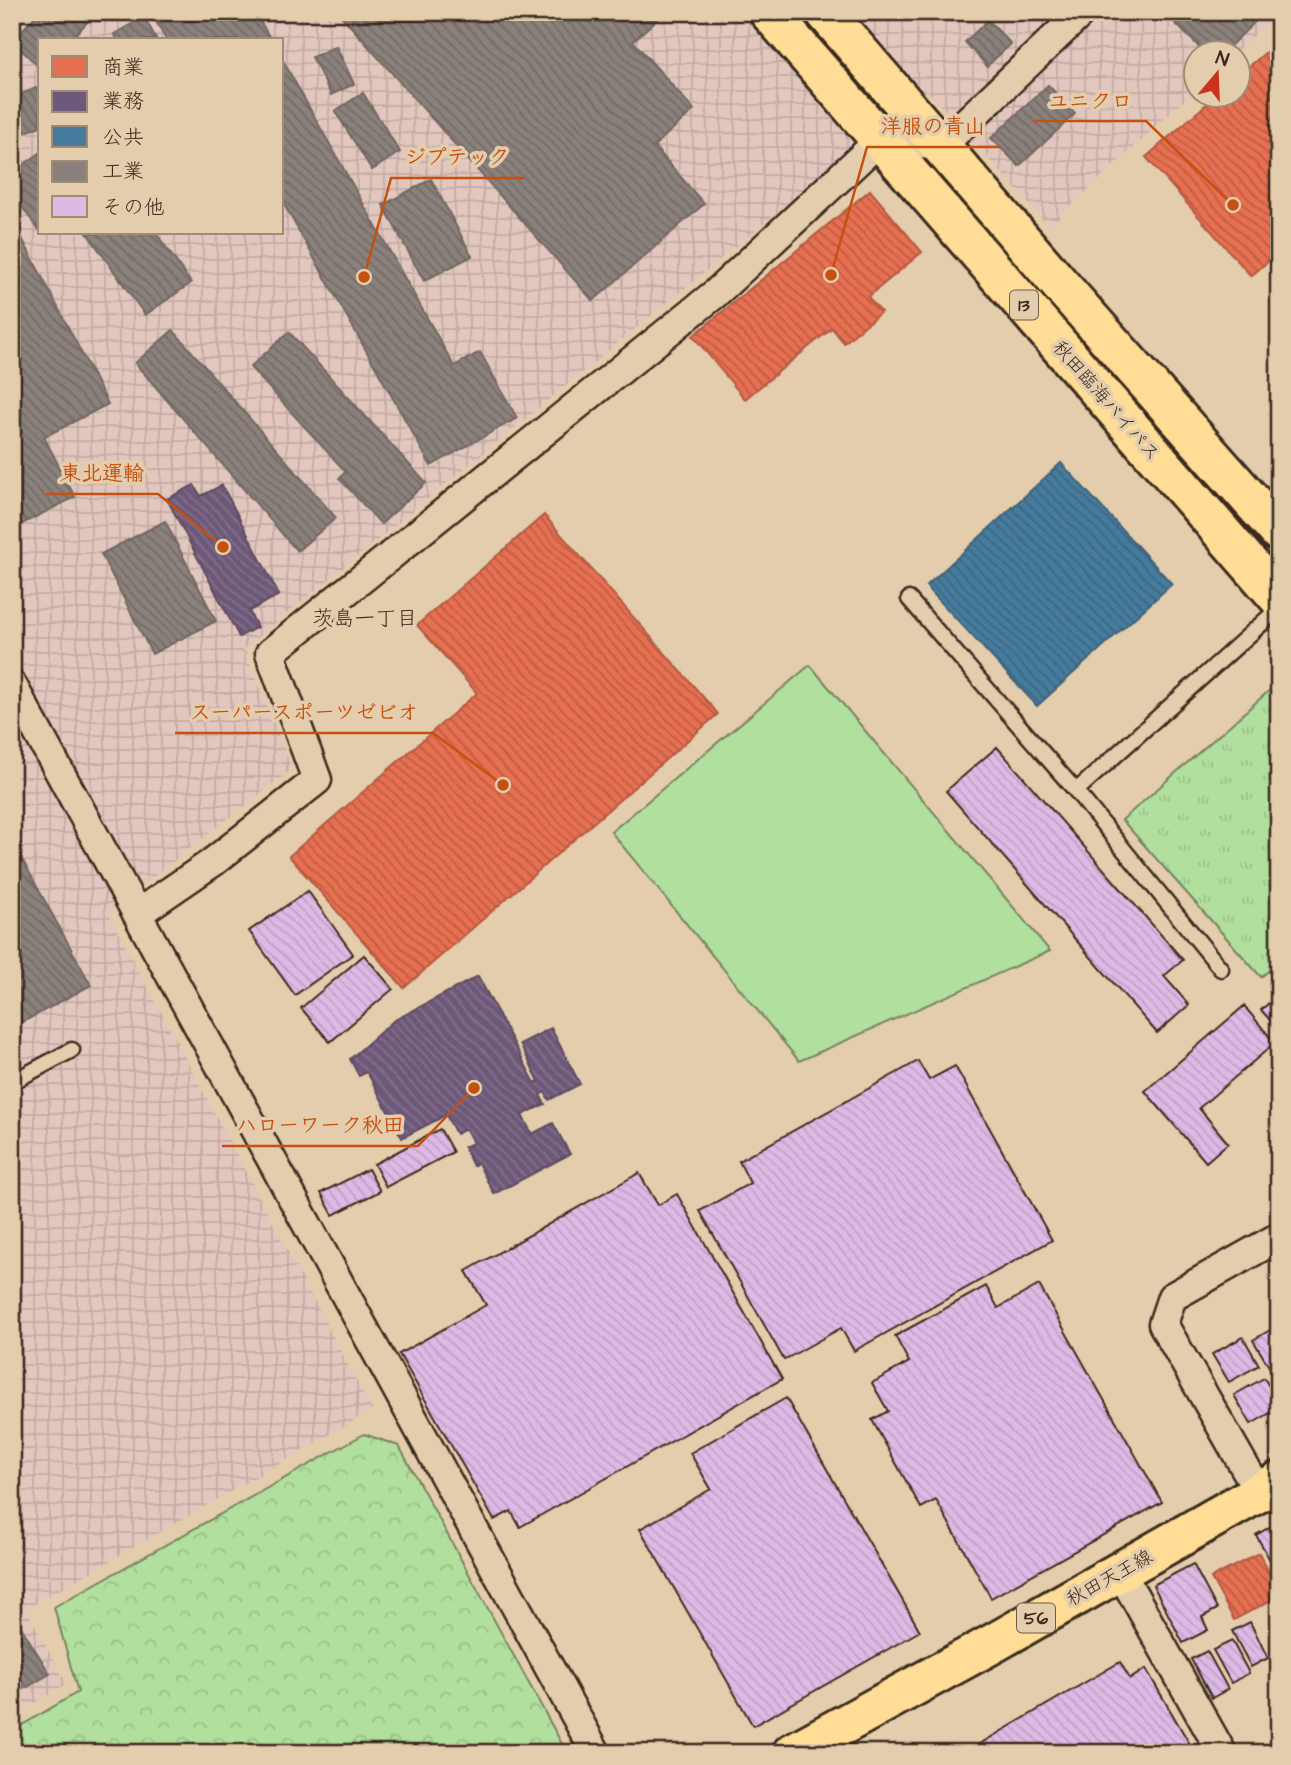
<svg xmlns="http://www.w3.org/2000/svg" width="1291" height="1765" viewBox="0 0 1291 1765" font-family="'Architects Daughter','Klee One',sans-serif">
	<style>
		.industrial { fill: url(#industrial-grid); fill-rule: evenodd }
		.grass { fill: url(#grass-tufts); stroke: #76845e; stroke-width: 2 }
		.forest { fill: url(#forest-crowns); stroke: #76845e; stroke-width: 2 }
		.pitch { fill: #b1df9e; stroke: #76845e; stroke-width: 2 }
		.shops { fill: url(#shops-back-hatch); stroke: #b35a42; stroke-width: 2 }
		.offices { fill: url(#offices-back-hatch); stroke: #5e4b5e; stroke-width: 2 }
		.public { fill: url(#public-back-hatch); stroke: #426377; stroke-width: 2 }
		.industry { fill: url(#industry-back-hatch); stroke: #726760; stroke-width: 2 }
		.building { fill: url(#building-back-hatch); stroke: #3b2a1e; stroke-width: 2 }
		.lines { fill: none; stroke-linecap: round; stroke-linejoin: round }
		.lane-casing { stroke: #3b2a1e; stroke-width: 19 }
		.street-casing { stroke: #3b2a1e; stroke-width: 33 }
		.primary-casing { stroke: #3b2a1e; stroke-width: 44 }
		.highway-casing { stroke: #3b2a1e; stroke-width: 44 }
		.lane { stroke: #e4cdad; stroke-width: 14 }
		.street { stroke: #e4cdad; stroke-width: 28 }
		.primary { stroke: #ffdd96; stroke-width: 38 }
		.highway { stroke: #ffdd96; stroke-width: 38 }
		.labels { text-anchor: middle; stroke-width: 7; stroke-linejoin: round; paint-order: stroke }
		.shield { fill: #e4cdad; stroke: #6e5b49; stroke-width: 2 }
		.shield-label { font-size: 18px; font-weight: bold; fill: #3b2a1e }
		.street-label { font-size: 19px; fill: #3b2a1e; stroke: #e4cdad }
		.neighbourhood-label { font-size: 21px; fill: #3b2a1e; stroke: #e4cdad }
		.leader { fill: none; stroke: #c55010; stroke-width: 2.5 }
		.callout-dot { fill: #c55010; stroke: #e4cdad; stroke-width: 2.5 }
		.callout-label { font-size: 21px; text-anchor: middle; font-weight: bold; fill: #c55010; stroke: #e4cdad; stroke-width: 7; stroke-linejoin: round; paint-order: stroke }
	</style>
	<defs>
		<pattern id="industrial-grid" width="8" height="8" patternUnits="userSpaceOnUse" patternTransform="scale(1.75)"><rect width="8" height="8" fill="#e2c7be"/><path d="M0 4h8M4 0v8" fill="none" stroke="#c3aba3"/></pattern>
		<pattern id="grass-tufts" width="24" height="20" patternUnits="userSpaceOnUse" patternTransform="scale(1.75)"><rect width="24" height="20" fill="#b1df9e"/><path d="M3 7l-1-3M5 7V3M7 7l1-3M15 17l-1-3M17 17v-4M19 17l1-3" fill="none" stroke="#99c088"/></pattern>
		<pattern id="forest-crowns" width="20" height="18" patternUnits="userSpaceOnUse" patternTransform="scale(1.75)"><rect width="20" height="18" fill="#b1df9e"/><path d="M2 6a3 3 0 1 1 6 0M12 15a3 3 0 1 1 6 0" fill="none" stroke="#99c088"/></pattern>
		<pattern id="shops-back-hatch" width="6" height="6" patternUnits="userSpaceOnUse" patternTransform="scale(1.75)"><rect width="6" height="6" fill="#e76f51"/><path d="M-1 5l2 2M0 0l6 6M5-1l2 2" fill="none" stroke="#bc5b43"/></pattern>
		<pattern id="offices-back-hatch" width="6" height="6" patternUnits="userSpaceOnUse" patternTransform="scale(1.75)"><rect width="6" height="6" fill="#6d597a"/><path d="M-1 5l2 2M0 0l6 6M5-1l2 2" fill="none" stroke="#83728a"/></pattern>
		<pattern id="public-back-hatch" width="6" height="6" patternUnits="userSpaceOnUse" patternTransform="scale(1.75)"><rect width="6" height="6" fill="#457b9d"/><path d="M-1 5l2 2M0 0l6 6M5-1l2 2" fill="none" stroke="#3b657f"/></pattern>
		<pattern id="industry-back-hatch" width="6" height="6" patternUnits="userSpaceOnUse" patternTransform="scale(1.75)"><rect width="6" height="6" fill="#8a817c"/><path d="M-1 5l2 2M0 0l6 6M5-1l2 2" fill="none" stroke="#726a65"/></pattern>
		<pattern id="building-back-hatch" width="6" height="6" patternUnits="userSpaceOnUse" patternTransform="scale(1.75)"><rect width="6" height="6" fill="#dcbae5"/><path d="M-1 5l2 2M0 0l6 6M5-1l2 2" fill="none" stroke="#bea0c4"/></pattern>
	</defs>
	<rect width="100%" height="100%" fill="#e4cdad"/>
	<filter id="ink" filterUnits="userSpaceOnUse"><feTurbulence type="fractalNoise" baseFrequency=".0143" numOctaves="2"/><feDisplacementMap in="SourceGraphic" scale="14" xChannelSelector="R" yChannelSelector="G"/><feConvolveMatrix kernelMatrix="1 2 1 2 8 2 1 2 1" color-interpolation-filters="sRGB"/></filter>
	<g filter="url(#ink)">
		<!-- industrial -->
		<path class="industrial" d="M12,12H1279L1236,52H1196V89L1049,226L927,90L244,649L292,769L108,912L372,1410L26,1609L67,1684L12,1716ZM40,40H282V233H40Z"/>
		<!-- grass -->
		<path class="grass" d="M1279,682V962L1261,977L1122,820Z"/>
		<!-- forest -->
		<path class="forest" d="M364,1434L399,1446L567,1753H12V1731L78,1692L54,1607Z"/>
		<!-- pitch -->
		<path class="pitch" d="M810,665L1050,951L799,1061L611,832Z"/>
		<!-- shops -->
		<path class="shops" d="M1279,41V252L1251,276L1146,157L1218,94H1238V76Z
			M870,190L922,252L868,297L881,312L844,343L832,328L745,399L693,336Z
			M544,515L718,714L404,988L289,856L477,693L417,625Z
			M1259,1553L1279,1591V1596L1234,1620L1211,1578Z"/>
		<!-- offices -->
		<path class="offices" d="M194,485L201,496L222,485L279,595L249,611L257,627L239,637L167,499Z
			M478,976L535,1083L539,1081L520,1044L551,1028L580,1084L549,1100L545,1092L540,1095L545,1104L522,1115L532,1134L553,1123L570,1154L494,1194L478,1163L473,1166L464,1147L473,1143L466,1129L456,1134L446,1115L402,1138L367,1072L359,1076L350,1059L393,1021Z"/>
		<!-- public -->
		<path class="public" d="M1061,463L1172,584L1037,706L926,586Z"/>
		<!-- industry -->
		<path class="industry" d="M39,12H97L70,40H40V68L12,41Z
			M151,12H255L271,40H166Z
			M338,12H665L633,41L694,110L654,146L704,204L593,301Z
			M1164,12H1265L1224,52H1204Z
			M144,17L157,40H118L114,34Z
			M988,20L1011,44L987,66L965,42Z
			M336,46L354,84L331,95L312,57Z
			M282,59L454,366L480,352L517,418L431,466L282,201Z
			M1048,85L1075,114L1019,166L991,138Z
			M36,88L40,97V126L19,135L12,120V98Z
			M363,93L400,152L372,170L335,111Z
			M40,153V228L38,229L12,193V173Z
			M431,179L472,256L424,281L383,205Z
			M12,219L108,404L44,437L75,497L12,529Z
			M87,233H156L191,283L145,315Z
			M173,330L336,518L297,551L135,363Z
			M289,332L426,483L381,524L339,478L346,472L250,367Z
			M165,521L216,621L152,654L101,554Z
			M12,841L91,985L12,1028Z
			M18,1622L50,1674L12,1696V1626Z"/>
		<!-- building -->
		<path class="building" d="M997,747L1183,960L1164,976L1189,1005L1157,1033L946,791Z
			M308,891L353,954L295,995L249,931Z
			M364,955L393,989L330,1042L301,1008Z
			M1279,994V1030L1261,1010Z
			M1244,1006L1275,1043L1199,1108L1228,1143L1206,1162L1145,1091Z
			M918,1061L929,1080L955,1066L1052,1240L854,1351L841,1328L784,1360L700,1211L750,1183L739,1161Z
			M440,1129L453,1152L386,1187L374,1164Z
			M368,1169L380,1191L333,1215L321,1193Z
			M639,1173L658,1205L677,1194L782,1379L520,1527L511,1511L494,1520L399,1354L486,1305L466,1271Z
			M1039,1285L1162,1502L991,1598L936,1500L921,1508L872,1420L888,1411L872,1383L909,1362L895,1336L986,1286L998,1308Z
			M1279,1325V1383L1253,1340Z
			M1243,1337L1259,1365L1229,1382L1212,1354Z
			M1264,1378L1279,1402V1408L1251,1424L1234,1395Z
			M786,1398L920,1631L753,1726L640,1529L711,1489L690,1453Z
			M1279,1522V1576L1256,1535Z
			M1193,1564L1217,1609L1202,1617L1208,1630L1183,1643L1153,1585Z
			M1250,1622L1268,1658L1251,1667L1232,1631Z
			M1232,1641L1249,1673L1231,1683L1213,1650Z
			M1207,1651L1228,1689L1212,1698L1191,1659Z
			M1120,1662L1130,1679L1146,1669L1195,1753H964Z"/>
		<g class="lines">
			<!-- lane casing -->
			<g class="lane-casing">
				<path id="lane" d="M909,599L1076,791
					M1221,969L1076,791L1279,608
					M12,1082L72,1050"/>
			</g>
			<!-- street casing -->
			<g class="street-casing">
				<path id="street" d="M12,685L596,1753
					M137,914L213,862L317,780L270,653L716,293L880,140L941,146L1082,12
					M1259,1492L1163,1324L1172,1297L1279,1237
					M1120,1571L1222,1753"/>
			</g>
			<!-- primary casing -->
			<g class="primary-casing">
				<path id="primary" d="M792,1753L992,1644L1279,1481"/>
			</g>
			<!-- highway casing -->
			<g class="highway-casing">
				<path id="highway" d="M769,12L1279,598
					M825,12L1064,289L1279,532"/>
			</g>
			<!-- lane -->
			<use href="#lane" class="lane"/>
			<!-- street -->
			<use href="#street" class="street"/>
			<!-- primary -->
			<use href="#primary" class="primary"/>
			<!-- highway -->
			<use href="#highway" class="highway"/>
		</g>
	</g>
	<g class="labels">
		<!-- shield labels -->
		<g class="shield">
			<rect x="1010" y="290.5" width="28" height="29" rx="5"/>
			<rect x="1017" y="1603.5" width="38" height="29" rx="5"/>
		</g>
		<g class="shield-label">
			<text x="1024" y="311">13</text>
			<text x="1036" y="1624">56</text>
		</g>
		<!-- street labels -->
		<g class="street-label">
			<text transform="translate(1107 400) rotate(49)" y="7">秋田臨海バイパス</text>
			<text transform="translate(1109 1577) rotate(-29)" y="7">秋田天王線</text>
		</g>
		<!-- neighbourhood labels -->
		<g class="neighbourhood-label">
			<text x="365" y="625">茨島一丁目</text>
		</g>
	</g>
	<!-- callouts -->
	<path class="leader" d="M1233 205L1146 121H1034M831 275L867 147H1000M364 277L391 178H524M223 547L158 494H46M503 785L433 733H175M474 1088L418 1146H222"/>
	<g class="callout-dot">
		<circle cx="1233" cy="205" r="7"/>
		<circle cx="831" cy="275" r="7"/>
		<circle cx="364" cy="277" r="7"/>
		<circle cx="223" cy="547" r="7"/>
		<circle cx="503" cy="785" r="7"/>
		<circle cx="474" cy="1088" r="7"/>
	</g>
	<g class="callout-label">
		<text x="1090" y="108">ユニクロ</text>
		<text x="933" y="133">洋服の青山</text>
		<text x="457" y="164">ジプテック</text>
		<text x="102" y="480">東北運輸</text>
		<text x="304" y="719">スーパースポーツゼビオ</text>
		<text x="320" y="1132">ハローワーク秋田</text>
	</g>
	<!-- margin -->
	<rect width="1291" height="1765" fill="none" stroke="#e4cdad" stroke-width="42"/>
	<rect x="21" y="21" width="1249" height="1723" fill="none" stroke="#3b2a1e" stroke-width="2.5" filter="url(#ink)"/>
	<!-- legend -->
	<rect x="38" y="38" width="245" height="196" fill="#e4cdad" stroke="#a08c74" stroke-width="2"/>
	<rect x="52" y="56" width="35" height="21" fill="#e76f51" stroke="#a08c74" stroke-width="2"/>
	<text x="102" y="74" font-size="21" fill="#3b2a1e">商業</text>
	<rect x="52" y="91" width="35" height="21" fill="#6d597a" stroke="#a08c74" stroke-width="2"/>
	<text x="102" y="108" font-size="21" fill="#3b2a1e">業務</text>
	<rect x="52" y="126" width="35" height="21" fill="#457b9d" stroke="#a08c74" stroke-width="2"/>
	<text x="102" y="144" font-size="21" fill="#3b2a1e">公共</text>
	<rect x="52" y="161" width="35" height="21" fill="#8a817c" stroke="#a08c74" stroke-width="2"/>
	<text x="102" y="178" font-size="21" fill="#3b2a1e">工業</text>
	<rect x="52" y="196" width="35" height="21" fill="#dcbae5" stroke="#a08c74" stroke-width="2"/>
	<text x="102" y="214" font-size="21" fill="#3b2a1e">その他</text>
	<!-- north arrow -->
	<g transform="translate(1217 74) rotate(19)"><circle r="33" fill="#e4cdad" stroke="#a08c74" stroke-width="2"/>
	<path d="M0-5L12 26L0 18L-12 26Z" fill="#c8321e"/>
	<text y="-10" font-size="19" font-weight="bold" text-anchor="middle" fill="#3b2a1e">N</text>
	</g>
</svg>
